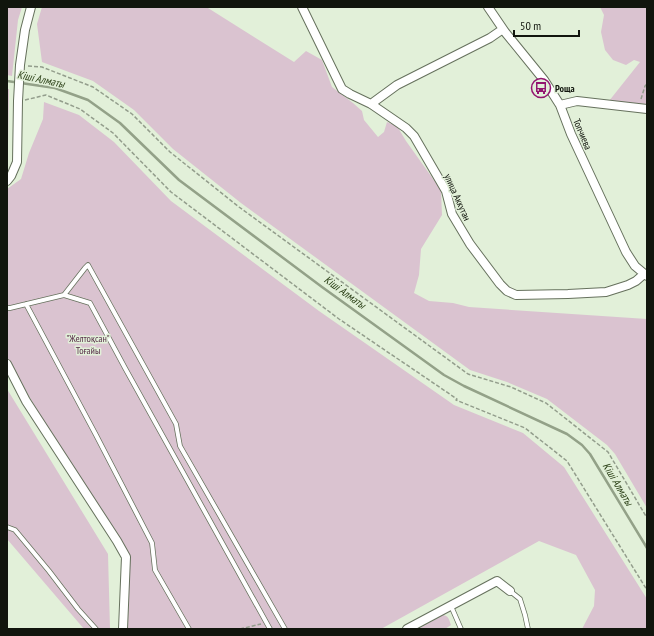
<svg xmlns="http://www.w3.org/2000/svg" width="654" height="636" viewBox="0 0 654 636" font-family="'PT Sans Narrow',sans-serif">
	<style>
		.green { fill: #dac3d0 }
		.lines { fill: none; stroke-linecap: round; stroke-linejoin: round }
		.stream { stroke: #93a188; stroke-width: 2.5 }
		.lane-casing { stroke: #66715d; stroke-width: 5.5 }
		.street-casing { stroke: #66715d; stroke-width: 10 }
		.path { stroke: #939d8c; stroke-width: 1.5; stroke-dasharray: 4 2; stroke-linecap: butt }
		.lane { stroke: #fff; stroke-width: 4 }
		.street { stroke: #fff; stroke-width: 8 }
		.labels { text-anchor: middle; stroke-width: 3; stroke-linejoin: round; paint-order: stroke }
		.poi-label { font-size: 10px; font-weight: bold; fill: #11150d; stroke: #e2f0d9; text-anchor: start }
		.street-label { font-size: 10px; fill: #11150d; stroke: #e2f0d9 }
		.park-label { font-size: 10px; fill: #59304a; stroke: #e2f0d9 }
		.water-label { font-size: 11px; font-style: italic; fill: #293e14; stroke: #e2f0d9 }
	</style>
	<rect width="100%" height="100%" fill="#e2f0d9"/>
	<!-- green -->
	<path class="green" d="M7,7H22L18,20L12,76L7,75Z
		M42,7H207L208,8L294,62L306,51L322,60L332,87L353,103L362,111L364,120L378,137L384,132L387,122L397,126L406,141L441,190L442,215L421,249L419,275L414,293L429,301L453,303L469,307L647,319V508L615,454L607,445L547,399L507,382L470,370L241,203L173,149L134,110L93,81L42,62L37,24Z
		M600,7H647V104L609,101L640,62L634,60L626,65L613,60L605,50L601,32L604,15Z
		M7,89H9L8,144L7,151Z
		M44,102L79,115L114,142L171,201L319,311L454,405L523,433L564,467L647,599V629H582L594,606L595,590L576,555L539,541L381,629H128L129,557L77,477L7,359V189L21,179L29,153L43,119Z
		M7,389L108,554L110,629H84L7,539Z
		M443,615C449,616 449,620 451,625L445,629H418Z"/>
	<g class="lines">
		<!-- stream -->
		<path class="stream" d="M7,81L55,88L88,100L120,123L179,180L322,287L444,375L464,386L567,434L582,445L590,454L647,548"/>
		<!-- lane casing -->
		<g class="lane-casing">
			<path id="lane" d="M64,295L85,268L88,265L176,424L180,446L285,629
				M26,304L96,435L152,543L155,570L189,629
				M7,308H10L64,295L90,303L125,368L270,629
				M7,527L15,530L49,571L78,609L96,629
				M510,591L520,599L525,615L528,629
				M451,606L461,629"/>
		</g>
		<!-- street casing -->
		<g class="street-casing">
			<path id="street" d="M302,7L342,89L350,94L371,104L406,128L414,136L446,191L452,214L470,244L500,284L507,291L516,295L568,294L606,292L628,285L636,281L644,274
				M488,7L505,32L544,80L560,105L571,134L626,252L635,266L647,276
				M371,104L397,85L490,38L503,29
				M560,105L577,101L647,109
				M7,181L11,176L17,162L18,101L20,65L25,30L31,7
				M7,364L26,401L117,541L126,557L123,629
				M407,629L497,581L510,591"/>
		</g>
		<!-- path -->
		<path class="path" d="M28,66L42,67L93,87L132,114L170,152L239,207L468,374L511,387L546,403L608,452L647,518
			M641,99L645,86L647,84
			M25,100L46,95L80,109L113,133L171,192L339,319L457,399L456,400L525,428L567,461L647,590
			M240,629L261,624"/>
		<!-- lane -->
		<use href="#lane" class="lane"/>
		<!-- street -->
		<use href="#street" class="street"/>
	</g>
	<!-- icons -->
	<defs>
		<g id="bus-ring" transform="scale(1)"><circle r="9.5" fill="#e2f0d9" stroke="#931570" stroke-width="1.5"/><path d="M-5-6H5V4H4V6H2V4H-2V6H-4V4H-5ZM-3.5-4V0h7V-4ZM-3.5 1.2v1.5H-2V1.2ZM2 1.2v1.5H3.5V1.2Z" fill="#931570"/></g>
	</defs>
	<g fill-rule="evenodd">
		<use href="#bus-ring" x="541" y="88"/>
	</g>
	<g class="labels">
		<!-- poi labels -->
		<g class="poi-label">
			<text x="555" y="92">Роща</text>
		</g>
		<!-- street labels -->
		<g class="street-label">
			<text transform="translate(583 134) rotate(67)" y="4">Топчиева</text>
			<text transform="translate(458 197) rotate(66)" y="4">улица Аккутан</text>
		</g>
		<!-- park labels -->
		<g class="park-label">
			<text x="88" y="342">"Желтоқсан"<tspan x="88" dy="12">Тоғайы</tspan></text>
		</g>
		<!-- water labels -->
		<g class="water-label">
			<text transform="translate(41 79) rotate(12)" y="4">Кіші Алматы</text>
			<text transform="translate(345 292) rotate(36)" y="4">Кіші Алматы</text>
			<text transform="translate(618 484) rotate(59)" y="4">Кіші Алматы</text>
		</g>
	</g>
	<!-- border -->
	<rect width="654" height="636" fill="none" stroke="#11150d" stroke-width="16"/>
	<!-- scale -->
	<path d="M514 30v6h65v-6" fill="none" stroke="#11150d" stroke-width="2"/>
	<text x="520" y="30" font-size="12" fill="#11150d" stroke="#e2f0d9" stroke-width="3" paint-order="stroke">50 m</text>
</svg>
